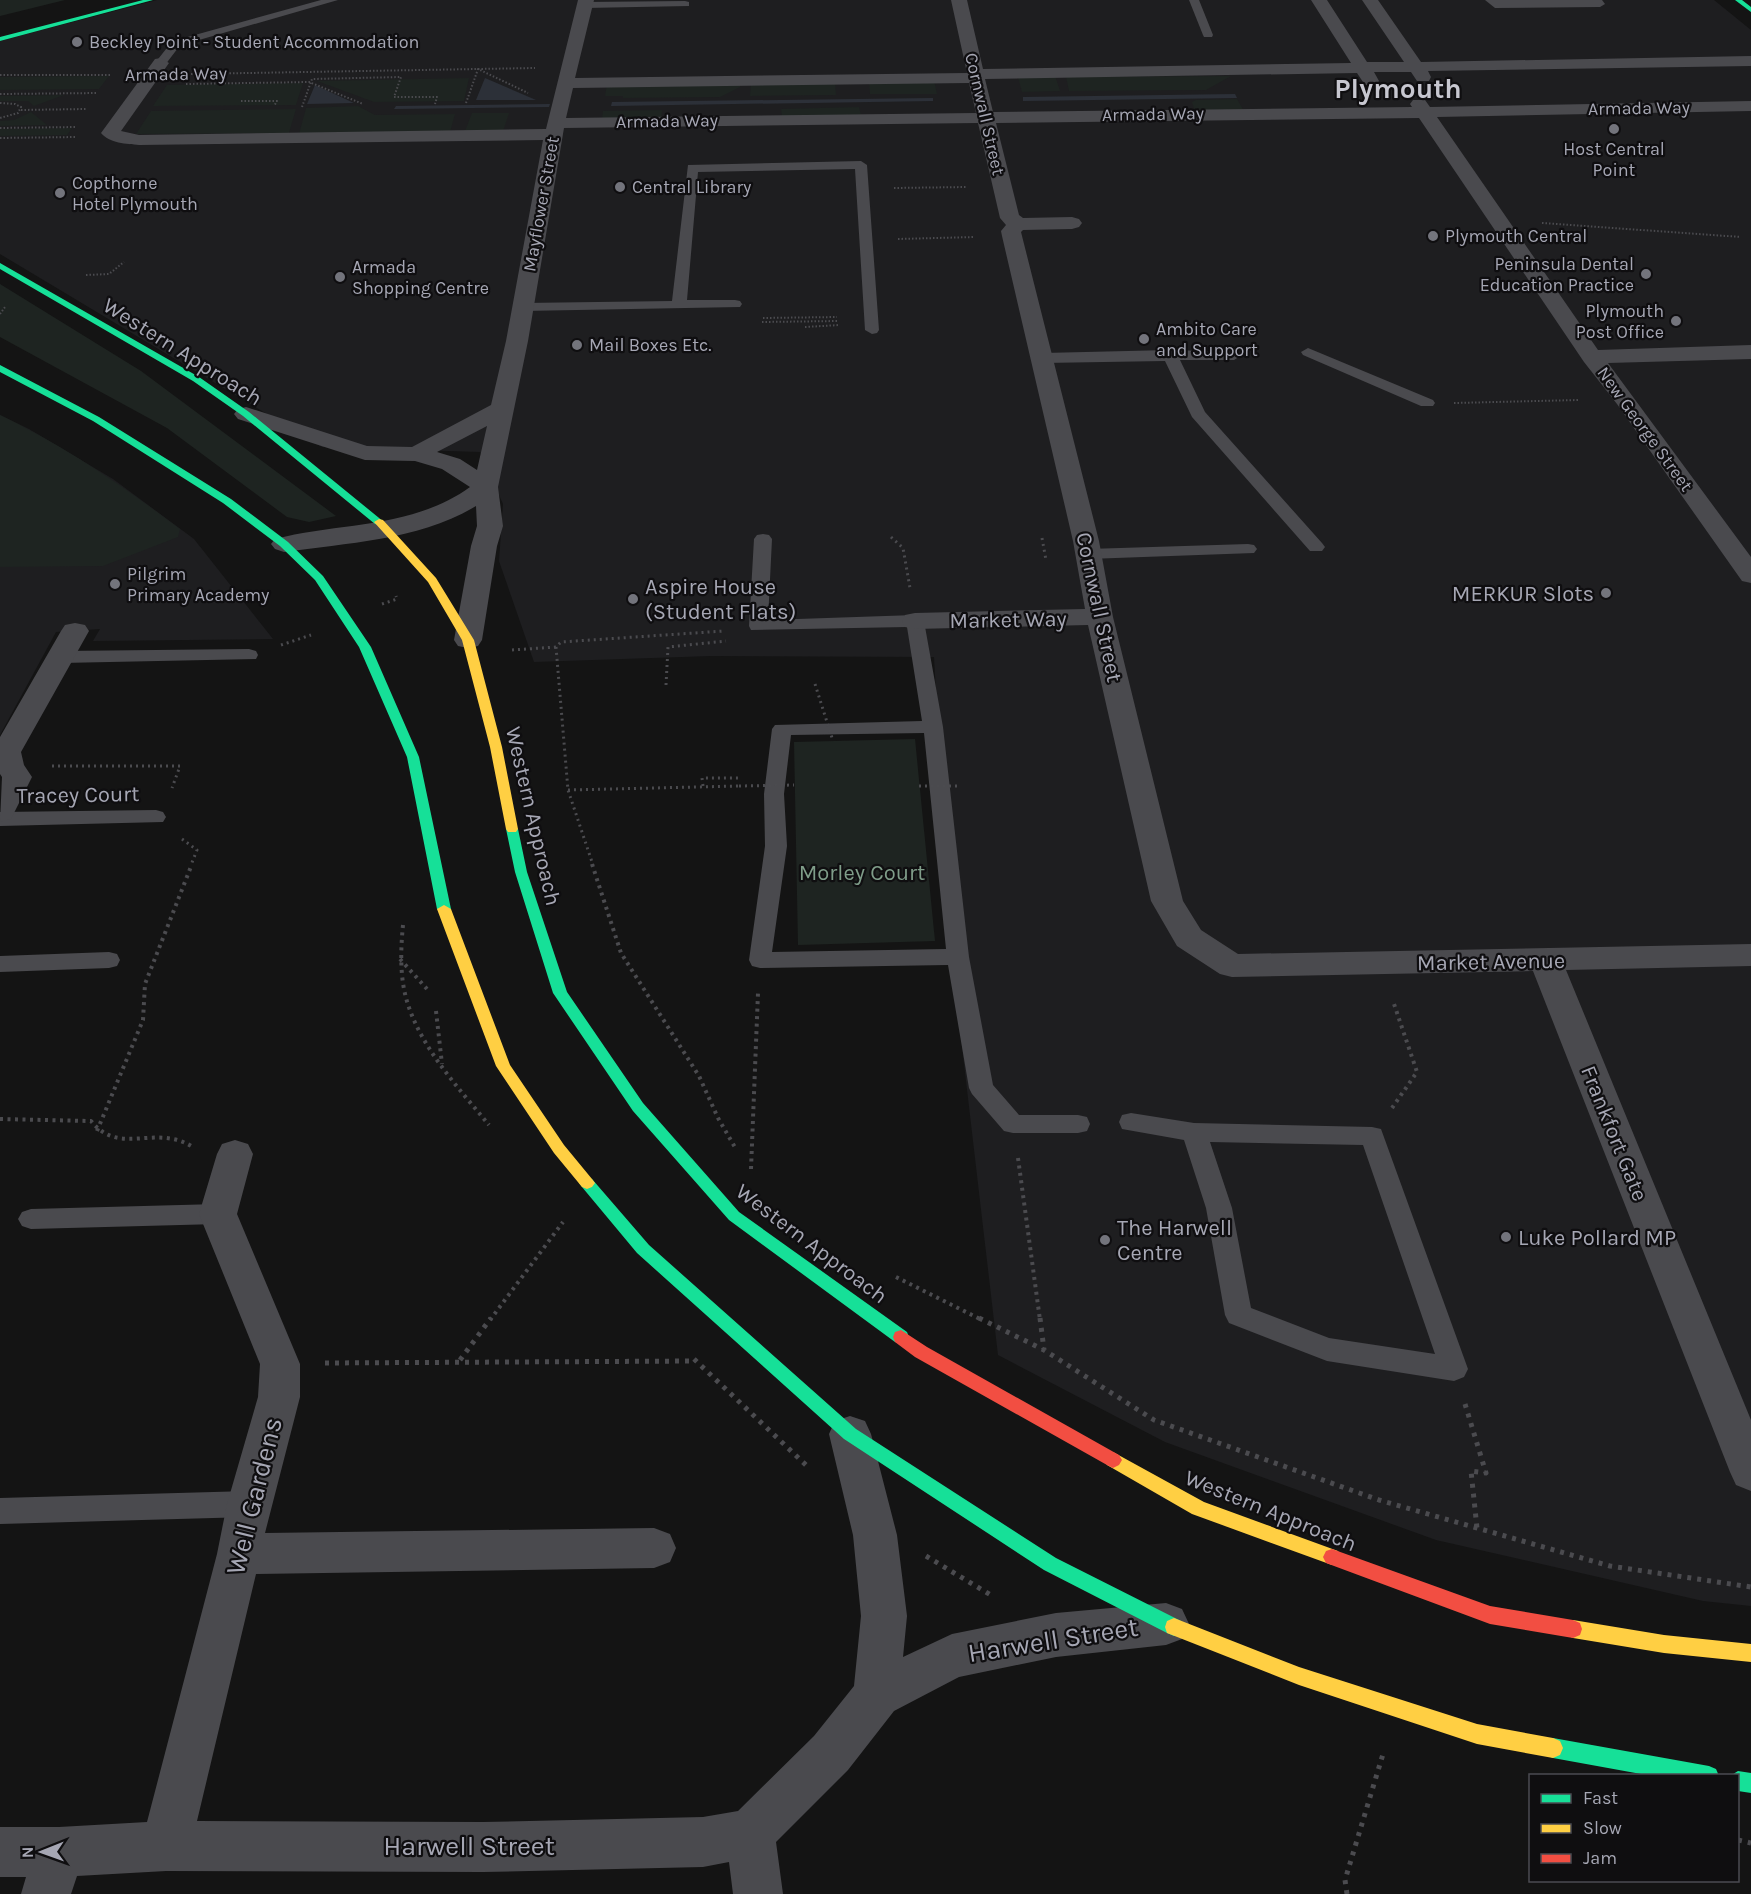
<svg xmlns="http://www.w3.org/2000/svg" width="1751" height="1894" viewBox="0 0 1751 1894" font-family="Karla,sans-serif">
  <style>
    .built { fill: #1e1e20 }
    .green { fill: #1e2421 }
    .water { fill: #2c3038 }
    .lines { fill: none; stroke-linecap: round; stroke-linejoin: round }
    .path-far3 { stroke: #4b4b4f; stroke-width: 2; stroke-dasharray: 1.5 2; stroke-linecap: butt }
    .path-far2 { stroke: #4b4b4f; stroke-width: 3; stroke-dasharray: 2 4; stroke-linecap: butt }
    .path-far1 { stroke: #4b4b4f; stroke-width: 4; stroke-dasharray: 3 4.5; stroke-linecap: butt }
    .path { stroke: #4b4b4f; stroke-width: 5; stroke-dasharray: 4 6; stroke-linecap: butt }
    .lane { fill: #4a4a4e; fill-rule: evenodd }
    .street { fill: #4a4a4e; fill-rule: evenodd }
    .fast { fill: #16e098; fill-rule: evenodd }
    .slow { fill: #ffcf43; fill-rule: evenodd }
    .jam { fill: #f24e42; fill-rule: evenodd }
    .path-bridge { stroke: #4b4b4f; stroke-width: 3; stroke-dasharray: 2 4; stroke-linecap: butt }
    .poi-dot { fill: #73747c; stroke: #0f0e10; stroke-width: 2 }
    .labels { text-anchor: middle; stroke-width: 4.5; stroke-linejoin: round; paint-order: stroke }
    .far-poi-label { font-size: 18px; fill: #a6a7b4; stroke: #0f0e10; text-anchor: start }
    .far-street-label { font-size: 18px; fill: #a6a7b4; stroke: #0f0e10 }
    .street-label { font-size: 22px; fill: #a6a7b4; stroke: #0f0e10 }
    .poi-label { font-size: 22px; fill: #a6a7b4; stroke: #0f0e10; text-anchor: start }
    .park-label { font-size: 22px; fill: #7f9d89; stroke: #0f0e10 }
    .near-street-label { font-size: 27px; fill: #a6a7b4; stroke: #0f0e10 }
    .far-town-label { font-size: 28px; font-weight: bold; fill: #c7c7d0; stroke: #0f0e10 }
  </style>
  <rect width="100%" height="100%" fill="#141414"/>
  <path class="built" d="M157 0H1714L1751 30V1606L1703 1601 1436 1540 1165 1442 998 1355 950 944 934 657 711 656 534 662 499 561 503 504 480 452 322 447 0 254V41Z
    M0 415 29 429 113 479 194 539 273 639 93 641 100 629 56 632 0 735Z"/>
  <path class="green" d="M0 0H65L0 16Z
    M109 76 99 89 0 90V77Z
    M1055 76 1060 91 1022 92 1018 77Z
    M1231 76 1206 90 1069 91 1066 77Z
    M469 78 464 101 374 102 317 81Z
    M934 80 937 94H870L869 81Z
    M835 81 836 95 750 96 751 82Z
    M741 82 740 87 720 97 623 98V96H605L607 84Z
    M303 83 296 105 153 106 167 85Z
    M64 95 34 106 28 101H0V96Z
    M1237 99 1244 111H1195L1192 102 1196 100Z
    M358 106 375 115 455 114 450 132 299 134 306 108Z
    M859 107 861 115 782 117 781 109Z
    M296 109 289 133 136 134 151 111Z
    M662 110 661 119 602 120 603 111Z
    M31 112 47 125 0 126V121L14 120Z
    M472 113H509L503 131H465Z
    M72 128 67 135 0 136V129Z
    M0 284 141 371 336 516 309 522 287 517 167 428 0 337Z
    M0 415C65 446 123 486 180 529L178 537 103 566 0 567Z
    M915 739 935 941 798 945 794 742Z"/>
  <path class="water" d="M485 78 536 100H476Z
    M315 85 354 103 307 104Z
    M1235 94 1237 98 1023 101V97Z
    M933 98V101L611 106 612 102Z
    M550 104 549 107 394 109 396 106Z"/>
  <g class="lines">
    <path class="path-far3" d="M191 74 535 68
      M0 75H112
      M186 84 309 82 363 104
      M0 94 98 93
      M241 101H277L274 106
      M0 103 15 104 21 107 18 113 0 118
      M466 103 478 69 528 93
      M302 107 312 79 401 77 394 97H437L435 104
      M21 110 86 109
      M0 128 77 127
      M0 138 77 137
      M894 188 967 187
      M1542 223 1741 237
      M898 239 975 237
      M86 275 109 274 124 262
      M0 314 5 307
      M763 318 837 317
      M762 322 839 321
      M805 327 840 325
      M1454 403 1579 400"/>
    <path class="path-far2" d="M891 537 903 548 910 588
      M1042 538 1046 560
      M382 604 397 599 396 596
      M281 645 311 635
      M556 647 568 790 593 865
      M512 650 556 647 561 642 724 631
      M666 685 668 647 726 641
      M52 766H180L172 788
      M703 786 702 778H739
      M568 790 739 786
      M182 839 197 850 191 865"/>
    <path class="path-far1" d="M592 864 621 953 699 1076 718 1118 736 1149
      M403 925C401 946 400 968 404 989 414 1041 457 1086 489 1125
      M400 959 427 989
      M436 1011 442 1064
      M1392 1108 1417 1072 1393 1001
      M0 1119 91 1121C120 1157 154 1123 193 1147
      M97 1131 143 1020 145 984 192 864
      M1018 1158 1040 1320
      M751 1169 758 993
      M896 1277 982 1320
      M490 1320 563 1222"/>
    <path class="path" d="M979 1318 1044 1350 1154 1420 1379 1500 1610 1566 1751 1587
      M1040 1318 1044 1350
      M694 1359 808 1467
      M460 1360 491 1318
      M325 1363 695 1361
      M1465 1404 1486 1473 1471 1471 1477 1528
      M926 1556 994 1597
      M1738 1840 1751 1843
      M1347 1894 1345 1880 1383 1754"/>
    <path class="lane" d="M321 0H338L192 42 178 48 165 65 161 66 155 63 170 44 184 38Z
      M1189 0H1199L1213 35 1212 37H1204L1203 35Z
      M1485 0H1602L1605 4 1600 7 1495 8Z
      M685 1 689 2V6L585 8 580 5 585 2Z
      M861 161 867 165 879 330 877 333 872 334 865 330 855 169 698 172 687 300H735L740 301 742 304 740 307 523 311 516 307 523 303 672 301 688 165Z
      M1308 348 1433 400 1435 403 1433 406H1421L1303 355 1301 352Z
      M1170 350 1239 352 1242 355 1234 360H1180L1205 412 1322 543 1325 547 1322 551H1310L1192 417 1165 361 1043 363 1035 358 1043 353Z
      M763 534 769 535 772 539 768 620 915 615 922 617 924 621 943 727 969 957 993 1085 1019 1115H1078L1087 1117 1090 1124 1087 1131 1078 1133H1013L1004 1131 972 1094 969 1088 948 965 760 968 752 966 749 960 765 846 764 794 772 729 775 725 922 721 907 627 751 630 749 626 754 539 757 535ZM924 733 946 949 772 952 787 846 784 794 791 735Z
      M1248 544 1254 545 1257 549 1254 553 1088 559 1082 558 1079 554 1082 550 1088 549Z
      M249 649 256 651 258 655 256 659 61 663 54 661 52 657 54 653 61 651Z
      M156 810 163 812 166 817 163 822 0 826V812Z
      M109 952 117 954 120 960 117 966 109 968 0 972V956Z
      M1131 1113 1194 1123 1372 1127 1381 1129 1468 1369 1464 1377 1454 1381 1327 1361 1229 1323 1225 1315 1206 1208 1184 1140 1122 1129 1119 1122 1122 1115ZM1210 1142 1363 1145 1435 1354 1329 1338 1251 1308 1232 1208Z
      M218 1204 227 1207 231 1214 227 1221 218 1224 31 1229 22 1226 18 1219 22 1212 31 1209Z
      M249 1491 259 1495 264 1504 259 1513 249 1517 0 1524V1498Z"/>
    <path class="street" d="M578 0H594L575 78 967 73 951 0H967L983 69 1351 63 1311 0H1327L1367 62H1404L1362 0H1378L1421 62 1751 56V66L1428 71 1431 77 1429 81H1417L1411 72H1374L1379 81 1377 85H1365L1357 73 985 79 993 112 1412 107 1410 104 1413 100H1425L1430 107 1751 101V111L1437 117 1598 350 1751 345V359L1608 363 1751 557V583L1742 581 1617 404 1584 362 1419 118 996 123 1019 215 1023 218 1072 217 1079 219 1082 223 1079 227 1072 229 1023 230 1021 232 1099 541 1113 617 1183 901 1201 930 1238 954 1751 944V966L1566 970 1751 1420V1491L1736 1485 1730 1472 1533 971 1232 977 1220 974 1177 946 1151 901 1088 625 915 629 905 627 902 621 905 615 915 613 1085 609 1073 541 1002 236 1001 231 1006 225 1000 218 978 123 564 128 528 341 498 487 503 526 497 546 482 640 478 646 468 648 458 646 454 640 471 546 477 526 476 506C420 540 347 543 284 552L275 549 271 544 275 539C341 522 412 529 470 487L442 469 415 461 365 460 238 419 234 414 238 409 246 407 367 446 412 447 491 405 506 341 543 140 139 145C127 144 109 143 101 133L155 59 161 58 169 63 121 131 139 135 546 129ZM969 83 976 113 566 118 573 88ZM487 426 477 470 460 459 437 452Z
      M75 623 85 625 89 631 21 752 24 765 32 777 11 819 0 822 2 777 0 774V737L61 631 65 625Z
      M235 1140 248 1144 253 1154 237 1214 300 1364V1397L265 1533 654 1528 670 1534 676 1548 670 1562 654 1568 256 1574 197 1821 483 1822 703 1817 738 1811 814 1736 854 1686 861 1616 853 1535 829 1434 835 1421 850 1416 865 1421 871 1434 897 1535 907 1616 903 1657 952 1634 1056 1613 1166 1603 1182 1609 1189 1624 1182 1639 1166 1645 1056 1657 959 1677 894 1711 848 1770 776 1842 783 1894H733L729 1862 703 1867 483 1872 166 1871 77 1876 71 1894H21L26 1877H0V1827H59L147 1822 217 1554 227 1504 258 1397 260 1364 199 1214 217 1154 222 1144Z"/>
    <path class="fast" d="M143 0H153L0 41V37Z
      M1735 0H1742L1751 7V12Z
      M0 263 199 377 249 412 384 522 379 525 375 524 243 416 193 381 0 269Z
      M0 365 99 417 231 499 288 542 323 576 371 647 419 757 451 909 449 912 444 913 437 909 407 757 359 647 315 580 280 546 223 503 93 421 0 372Z
      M512 825 518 829 527 872 567 992 643 1103 739 1212 907 1332 909 1337 907 1342 901 1344 895 1342 729 1220 633 1111 553 993 515 872 506 829Z
      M587 1177 592 1179 649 1245 856 1429 1056 1558 1181 1621 1183 1627 1181 1633 1174 1636 1167 1633 1044 1570 844 1439 637 1253 582 1187 579 1183 582 1179Z
      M1553 1738 1709 1766 1716 1769 1719 1776H1652L1553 1758 1546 1755 1543 1748 1546 1741Z
      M1738 1771 1751 1773V1793L1738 1791V1776H1730Z"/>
    <path class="slow" d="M379 519 383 520 436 578 474 640 502 747 518 829 516 832H508L506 829 490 747 462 640 428 582 374 522Z
      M444 905 451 909 510 1065 564 1145 592 1179 595 1183 592 1187 587 1189 582 1187 554 1153 496 1066 437 909Z
      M1113 1452 1204 1502 1338 1551 1341 1557 1338 1563 1332 1565 1192 1514 1107 1465 1104 1460 1107 1455Z
      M1174 1618 1299 1667 1477 1724 1553 1738 1560 1741 1563 1748 1560 1755 1553 1758 1477 1744 1299 1685 1167 1633 1165 1627 1167 1621Z
      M1573 1620 1664 1635 1751 1644V1662L1664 1653 1573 1638 1566 1635 1564 1629 1566 1623Z"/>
    <path class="jam" d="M901 1330 927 1347 1119 1455 1122 1460 1119 1465 1113 1468 1107 1465 915 1357 895 1342 893 1337 895 1332Z
      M1332 1549 1490 1606 1573 1620 1580 1623 1582 1629 1580 1635 1573 1638 1490 1624 1326 1563 1323 1557 1326 1551Z"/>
    <path class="path-bridge" d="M815 684 833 741
      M739 786 794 785
      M919 786H957"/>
  </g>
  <g class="poi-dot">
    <circle cx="77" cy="42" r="6"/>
    <circle cx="1614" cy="129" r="6"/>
    <circle cx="620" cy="187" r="6"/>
    <circle cx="60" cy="193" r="6"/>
    <circle cx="1433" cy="236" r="6"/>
    <circle cx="1646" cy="274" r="6"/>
    <circle cx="340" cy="277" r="6"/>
    <circle cx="1676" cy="321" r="6"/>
    <circle cx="1144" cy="339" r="6"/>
    <circle cx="577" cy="345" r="6"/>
    <circle cx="115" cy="584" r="6"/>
    <circle cx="1606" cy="593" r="6"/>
    <circle cx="633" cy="599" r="6"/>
    <circle cx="1506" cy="1237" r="6"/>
    <circle cx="1105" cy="1240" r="6"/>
  </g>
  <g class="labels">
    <g class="far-poi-label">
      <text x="89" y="48">Beckley Point - Student Accommodation</text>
      <text x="1614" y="155" text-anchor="middle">Host Central<tspan x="1614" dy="21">Point</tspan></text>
      <text x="72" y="189">Copthorne<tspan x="72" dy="21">Hotel Plymouth</tspan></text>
      <text x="632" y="193">Central Library</text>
      <text x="1445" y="242">Plymouth Central</text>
      <text x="1634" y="270" text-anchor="end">Peninsula Dental<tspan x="1634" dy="21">Education Practice</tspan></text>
      <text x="352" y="273">Armada<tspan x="352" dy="21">Shopping Centre</tspan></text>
      <text x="1664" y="317" text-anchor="end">Plymouth<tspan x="1664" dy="21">Post Office</tspan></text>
      <text x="1156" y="335">Ambito Care<tspan x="1156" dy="21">and Support</tspan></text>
      <text x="589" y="351">Mail Boxes Etc.</text>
      <text x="127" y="580">Pilgrim<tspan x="127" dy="21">Primary Academy</tspan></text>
    </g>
    <g class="far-street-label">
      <text transform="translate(176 74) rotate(-1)" y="6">Armada Way</text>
      <text transform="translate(1639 108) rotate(-1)" y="6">Armada Way</text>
      <text transform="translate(985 114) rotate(77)" y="6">Cornwall Street</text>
      <text transform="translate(1153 114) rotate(-1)" y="6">Armada Way</text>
      <text transform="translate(667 121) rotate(-1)" y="6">Armada Way</text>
      <text transform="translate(541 204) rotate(-80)" y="6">Mayflower Street</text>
      <text transform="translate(1645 429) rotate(54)" y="6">New George Street</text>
    </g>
    <g class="street-label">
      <text transform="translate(183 351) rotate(32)" y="8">Western Approach</text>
      <text transform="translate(1100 607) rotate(78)" y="8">Cornwall Street</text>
      <text transform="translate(1008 619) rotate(-1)" y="8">Market Way</text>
      <text transform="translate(78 794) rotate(-1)" y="8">Tracey Court</text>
      <text transform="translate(534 816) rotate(77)" y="8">Western Approach</text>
      <text transform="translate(1491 961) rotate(-1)" y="8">Market Avenue</text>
      <text transform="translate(1615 1133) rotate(68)" y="8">Frankfort Gate</text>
      <text transform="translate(812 1243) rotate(37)" y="8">Western Approach</text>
      <text transform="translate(1271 1510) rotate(22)" y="8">Western Approach</text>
    </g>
    <g class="poi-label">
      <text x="645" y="594">Aspire House<tspan x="645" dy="25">(Student Flats)</tspan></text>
      <text x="1594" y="601" text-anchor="end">MERKUR Slots</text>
      <text x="1117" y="1235">The Harwell<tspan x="1117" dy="25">Centre</tspan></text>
      <text x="1518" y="1245">Luke Pollard MP</text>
    </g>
    <g class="park-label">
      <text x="862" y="880">Morley Court</text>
    </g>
    <g class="near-street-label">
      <text transform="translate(254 1496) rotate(-76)" y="9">Well Gardens</text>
      <text transform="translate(1053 1640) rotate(-9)" y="9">Harwell Street</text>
      <text x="469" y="1855">Harwell Street</text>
    </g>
    <g class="far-town-label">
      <text x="1398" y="98">Plymouth</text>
    </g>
  </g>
  <rect x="1529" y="1774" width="210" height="108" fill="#0f0e10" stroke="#4b4b52" stroke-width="1.5"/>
  <rect x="1541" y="1794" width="30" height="9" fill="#16e098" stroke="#4b4b52" stroke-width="1.5"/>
  <text x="1583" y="1804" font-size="18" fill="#a6a7b4">Fast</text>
  <rect x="1541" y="1824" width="30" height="9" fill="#ffcf43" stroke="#4b4b52" stroke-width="1.5"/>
  <text x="1583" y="1834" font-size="18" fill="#a6a7b4">Slow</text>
  <rect x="1541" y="1854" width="30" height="9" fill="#f24e42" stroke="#4b4b52" stroke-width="1.5"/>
  <text x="1583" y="1864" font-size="18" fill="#a6a7b4">Jam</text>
  <g transform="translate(42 1852) rotate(269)" stroke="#0f0e10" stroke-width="4.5" paint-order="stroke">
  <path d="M0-4.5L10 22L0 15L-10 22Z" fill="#a6a7b4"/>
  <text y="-9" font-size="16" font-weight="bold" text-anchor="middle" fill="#a6a7b4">N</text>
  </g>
</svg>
